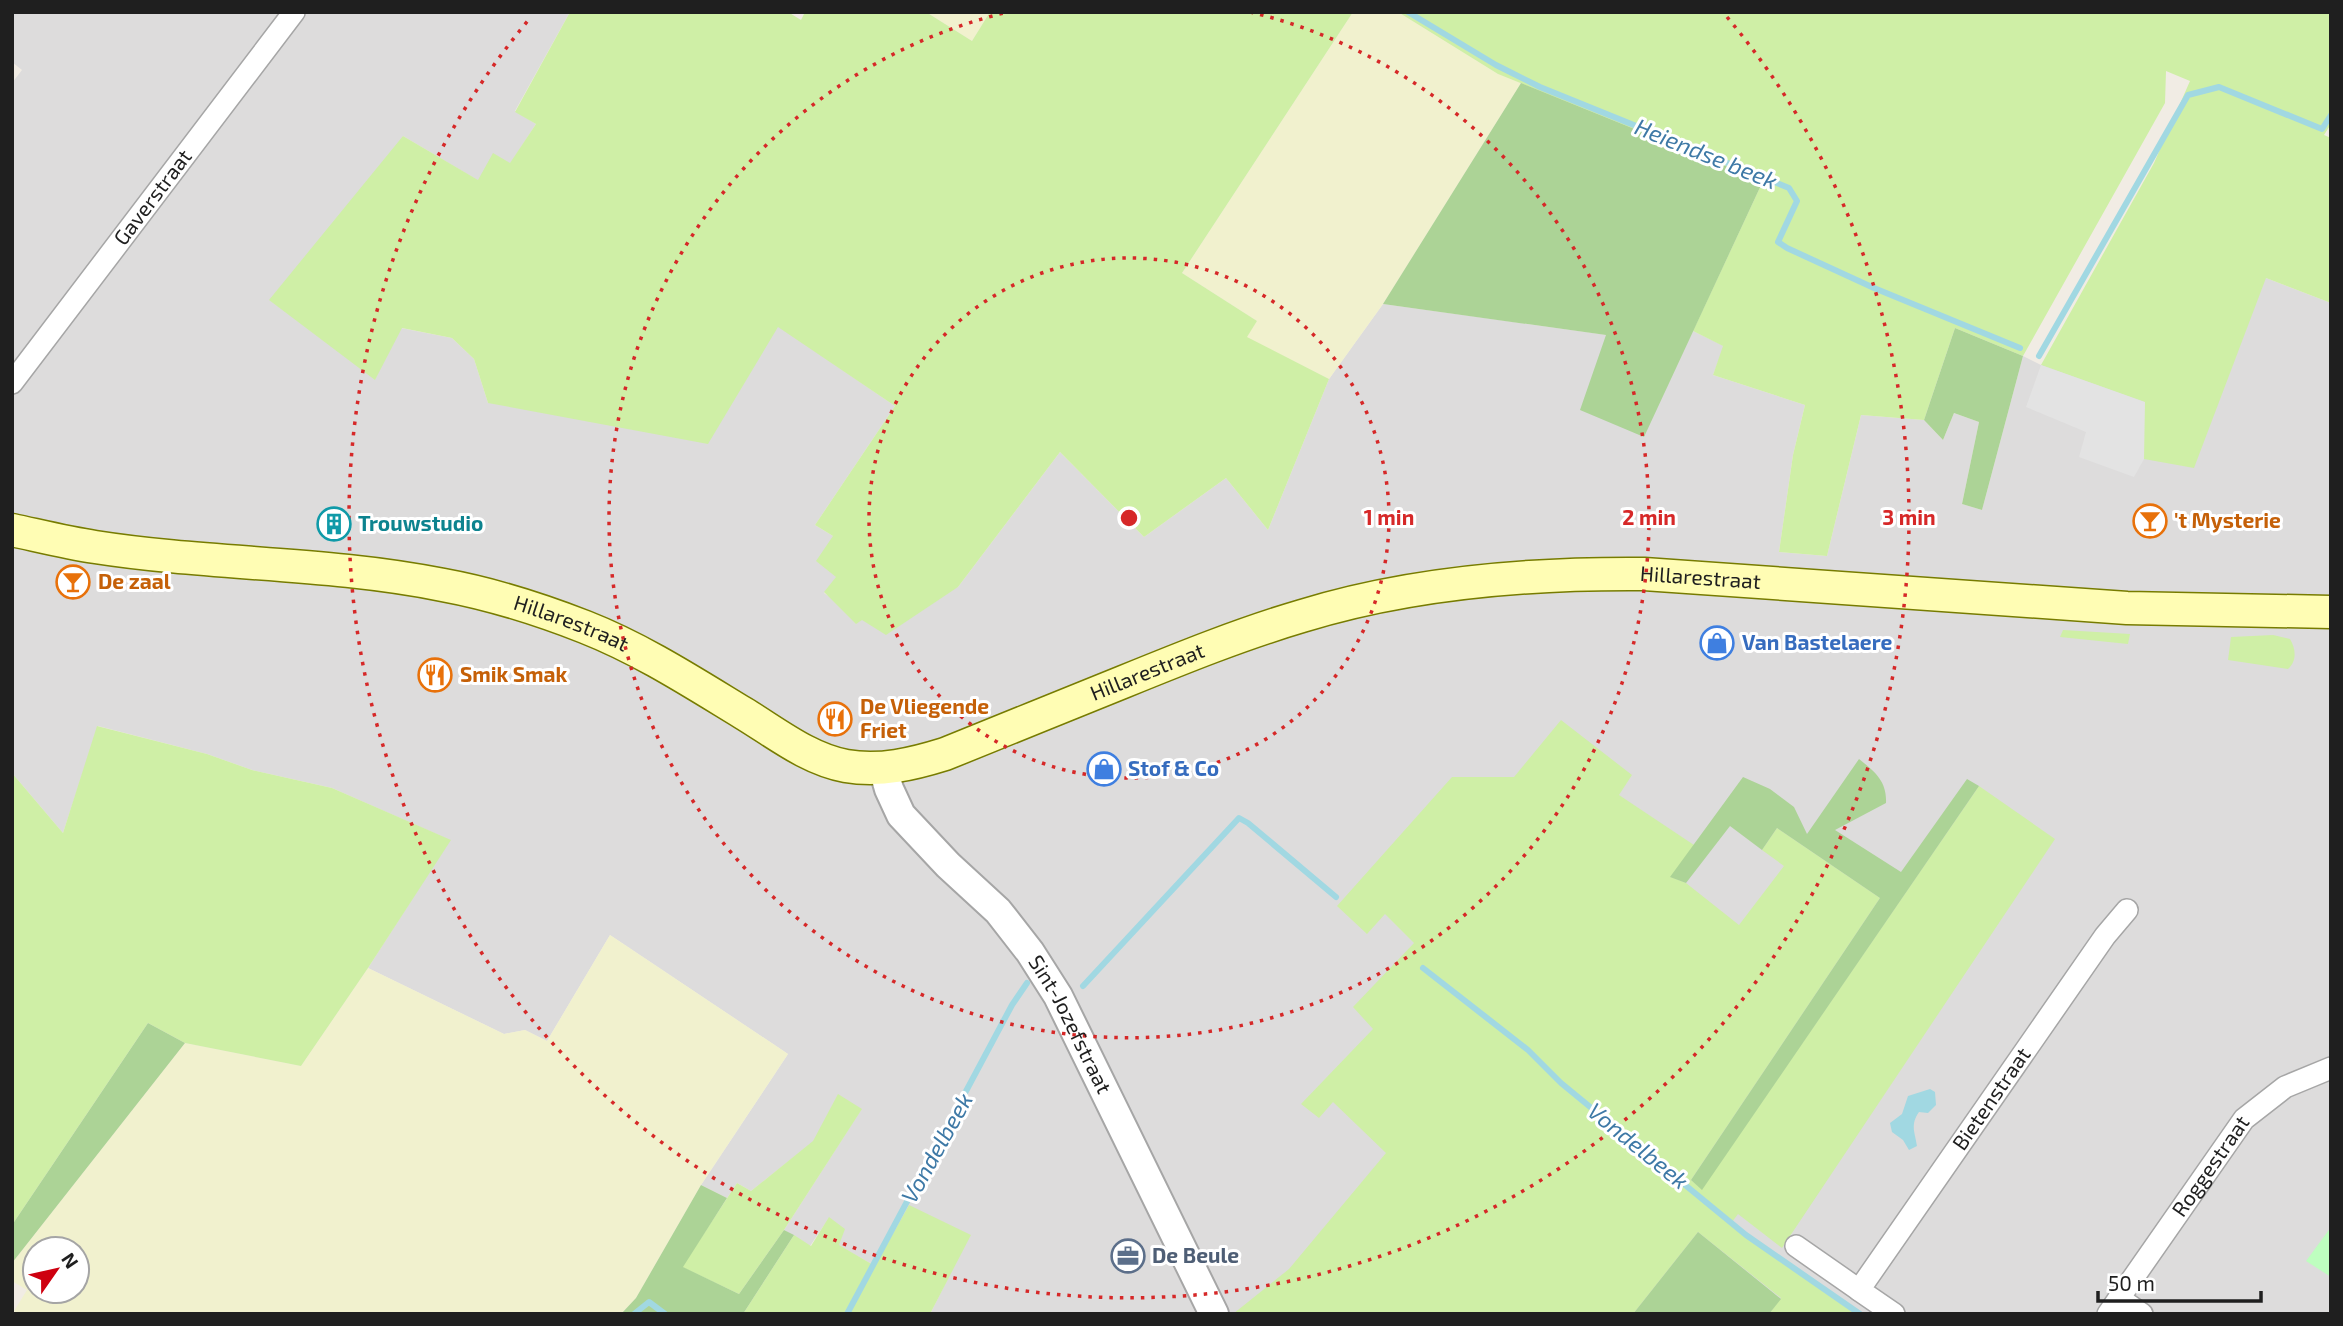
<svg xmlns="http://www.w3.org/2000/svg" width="2343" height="1326" viewBox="0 0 2343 1326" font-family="'Exo 2',sans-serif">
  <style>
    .residential { fill: #dddcdc }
    .farmland { fill: #f1f1ce; fill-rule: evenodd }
    .grass { fill: #cfefa6 }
    .forest { fill: #acd396 }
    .park { fill: #befebf }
    .parking { fill: #e3e3e3 }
    .water { fill: #a1d8e2 }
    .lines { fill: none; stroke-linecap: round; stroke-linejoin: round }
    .stream { stroke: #a1d8e2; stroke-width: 6 }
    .minor-casing { stroke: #a6a6a6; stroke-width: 24 }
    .tertiary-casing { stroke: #a6a6a6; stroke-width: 32 }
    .secondary-casing { stroke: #777c00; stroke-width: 35 }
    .minor { stroke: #fff; stroke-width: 21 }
    .tertiary { stroke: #fff; stroke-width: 28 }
    .secondary { stroke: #fffdb4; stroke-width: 32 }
    .ring { fill: none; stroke: #d62828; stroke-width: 3.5; stroke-dasharray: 3.5 7 }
    .labels { text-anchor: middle; stroke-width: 6; stroke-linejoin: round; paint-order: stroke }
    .street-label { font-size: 21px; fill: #1f1f1f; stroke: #fff }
    .food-label { font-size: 21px; font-weight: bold; fill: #c56008; stroke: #fff; text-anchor: start }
    .culture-label { font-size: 21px; font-weight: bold; fill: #0d838f; stroke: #fff; text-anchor: start }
    .shop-label { font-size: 21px; font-weight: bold; fill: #366cbe; stroke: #fff; text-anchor: start }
    .service-label { font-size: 21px; font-weight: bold; fill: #4e5e75; stroke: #fff; text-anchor: start }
    .water-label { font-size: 23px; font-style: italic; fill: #3e79a6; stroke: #fff }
    .centre { fill: #d62828; stroke: #fff; stroke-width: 3.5 }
    .ring-label { font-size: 21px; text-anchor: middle; font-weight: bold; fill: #d62828; stroke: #fff; stroke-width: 6; stroke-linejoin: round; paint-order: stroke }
  </style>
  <rect width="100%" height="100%" fill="#f1ece4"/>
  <path class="residential" d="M12 12H570L515 111 536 124 510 164 479 181 403 136 375 379 401 328 452 338 474 359 488 403 778 326 895 406 815 525 833 536 837 577 824 593 862 619 958 587 1060 452 1144 537 1226 478 1268 530 1329 379 1383 304 1607 335 1643 437 1693 331 1724 346 1713 375 1805 405 1793 455 1779 552 1827 556 1861 415 1924 420 1943 440 1954 413 1979 422 1962 504 1982 510 2023 356 2041 365 2266 278 2331 303V1314H930L970 1235 875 1266 838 1245 829 1218 810 1246 784 1230 861 1110 838 1095 814 1141 751 1191 737 1183 727 1198 701 1185 788 1054 610 935 547 1041 525 1030 504 1034 368 968 450 840 332 788 252 770 207 754 98 726 63 833 12 773V83L22 70 12 62Z"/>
  <path class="farmland" d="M926 12H990L972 41Z
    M1353 12H1398L1498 74 1521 83 1383 304 1329 379 1246 337 1257 321 1182 273Z
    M610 935 788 1054 701 1185 636 1298 621 1314H18L14 1311 27 1290 12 1281V1263L185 1043 301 1066 368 968 504 1034 525 1030 547 1041ZM35 1249H77V1291H35Z"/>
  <path class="grass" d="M570 12H788L801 20 805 12H926L972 41 990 12H1353L1182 273 1257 321 1247 337 1329 379 1268 530 1226 478 1144 537 1060 452 958 587 886 635 862 620 856 624 824 592 836 577 816 561 833 536 815 525 895 406 778 327 708 444 488 403 474 359 452 338 402 328 375 380 269 300 403 136 478 180 493 153 510 163 536 124 515 112Z
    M1398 12H2331V124L2324 135 2331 138V303L2266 278 2194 468 2144 459V402L2041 365 2154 163 2190 81 2166 71 2165 103 2023 356 1955 328 1924 420 1861 415 1827 556 1779 552 1793 455 1805 405 1713 375 1723 346 1693 331 1763 181 1498 74Z
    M2063 630 2130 634 2128 644 2060 637Z
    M2273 635 2290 639C2296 649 2297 661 2288 669L2228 660 2231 637Z
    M1561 720 1632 775 1619 795 1694 845 1671 877 1686 883 1739 925 1784 866 1762 850 1777 828 1880 898 1691 1180 1702 1189 1979 786 2055 839 1782 1248 1738 1214 1732 1222 1859 1314H1769L1781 1298 1698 1232 1633 1314H1233L1289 1269 1386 1153 1333 1102 1319 1118 1301 1104 1373 1029 1353 1007 1414 943 1385 914 1367 934 1337 906 1452 777H1514Z
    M97 726 207 754 252 770 332 788 451 840 368 968 301 1066 185 1043 148 1023 12 1225V773L63 833Z
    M838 1094 862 1109 784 1230 739 1294 682 1267 737 1183 751 1191 813 1141Z
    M909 1205 971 1235 930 1314H743L794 1235 811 1246 829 1217 845 1229 839 1245 875 1266Z"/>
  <path class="forest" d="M1521 83 1763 181 1644 437 1580 410 1606 335 1383 304Z
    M1955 328 2023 356 1982 510 1962 504 1979 422 1954 413 1943 440 1924 420Z
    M1859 759C1875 772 1887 781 1886 803L1835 830 1901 872 1967 779 1979 786 1702 1190 1691 1180 1880 898 1777 828 1762 850 1730 826 1686 883 1670 877 1743 777 1770 789 1794 807 1807 834Z
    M148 1023 185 1043 12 1263V1225Z
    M701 1185 727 1198 683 1267 739 1294 784 1230 794 1235 743 1314H621L636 1298Z
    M1698 1232 1781 1299 1769 1314H1633Z"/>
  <path class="park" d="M2331 1227V1277L2306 1261Z"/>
  <path class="parking" d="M2041 365 2145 402 2144 459 2134 477 2079 457 2086 432 2026 407Z"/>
  <path class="water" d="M1930 1089 1935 1092 1936 1105 1928 1113 1919 1112C1910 1125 1915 1132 1917 1146L1909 1150 1903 1140 1892 1132 1890 1123 1902 1114 1908 1096Z"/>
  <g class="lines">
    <path class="stream" d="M1408 12 1496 65 1540 87 1789 188 1797 201 1778 242 1787 248 1874 288 2020 348
      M2039 356 2188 95 2219 87 2322 129 2331 115
      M1423 968 1528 1050 1561 1083 1746 1235 1860 1314
      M1083 986 1239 818 1248 823 1336 897
      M634 1314 649 1302 665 1314
      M847 1314 1012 1005 1027 983"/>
    <defs>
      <g id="minor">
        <path id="s1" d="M12 383 294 12"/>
        <path d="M1796 1246 1859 1290"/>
        <path d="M2119 1298 2142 1314"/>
        <path id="s2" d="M1894 1314 1859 1290 2105 936 2127 910"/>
        <path id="s3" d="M2108 1314 2244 1119 2285 1087 2331 1068"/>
      </g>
      <g id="tertiary">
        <path id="s4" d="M883 768 889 789 901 815 948 865 998 911 1030 952 1058 996 1214 1314"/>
      </g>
      <g id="secondary">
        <path id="s5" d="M12 530C40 536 68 543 95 547 210 565 329 562 443 585 492 594 539 609 585 627 641 649 692 682 743 713 776 733 808 759 846 766 880 772 913 764 945 754 1004 730 1064 706 1123 682 1182 658 1241 634 1302 616 1412 582 1531 573 1644 574L2127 608 2331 612"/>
      </g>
    </defs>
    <use href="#minor" class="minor-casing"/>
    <use href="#tertiary" class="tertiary-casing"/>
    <use href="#secondary" class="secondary-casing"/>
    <use href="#minor" class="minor"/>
    <use href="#tertiary" class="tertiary"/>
    <use href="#secondary" class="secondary"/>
  </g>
  <g class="ring">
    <circle cx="1129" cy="518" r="260"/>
    <path d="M1250 12A520 520 0 1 1 1008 12"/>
    <path d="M1727 17A780 780 0 1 1 531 17"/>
  </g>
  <defs>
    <symbol id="bar-ring" viewBox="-11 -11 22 22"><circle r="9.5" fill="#fff" stroke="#e8710a" stroke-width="1.5"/><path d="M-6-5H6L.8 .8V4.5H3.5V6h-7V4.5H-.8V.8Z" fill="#e8710a"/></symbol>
    <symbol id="building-ring" viewBox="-11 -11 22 22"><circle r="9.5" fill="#fff" stroke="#0f9aa8" stroke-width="1.5"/><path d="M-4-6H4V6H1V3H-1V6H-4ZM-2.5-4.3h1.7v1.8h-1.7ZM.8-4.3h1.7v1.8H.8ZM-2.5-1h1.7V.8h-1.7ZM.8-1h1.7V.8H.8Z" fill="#0f9aa8"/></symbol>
    <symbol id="shop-ring" viewBox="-11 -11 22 22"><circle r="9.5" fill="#fff" stroke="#3f7fe0" stroke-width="1.5"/><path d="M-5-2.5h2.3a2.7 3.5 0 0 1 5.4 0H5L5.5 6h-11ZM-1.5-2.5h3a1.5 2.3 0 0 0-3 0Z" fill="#3f7fe0"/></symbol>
    <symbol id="restaurant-ring" viewBox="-11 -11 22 22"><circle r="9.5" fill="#fff" stroke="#e8710a" stroke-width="1.5"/><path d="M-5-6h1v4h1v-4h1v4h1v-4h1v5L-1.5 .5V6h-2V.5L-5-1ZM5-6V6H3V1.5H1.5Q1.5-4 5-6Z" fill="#e8710a"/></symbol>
    <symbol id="office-ring" viewBox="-11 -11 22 22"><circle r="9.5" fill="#fff" stroke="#5c6f8a" stroke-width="1.5"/><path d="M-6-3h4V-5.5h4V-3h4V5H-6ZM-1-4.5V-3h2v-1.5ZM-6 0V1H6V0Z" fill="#5c6f8a"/></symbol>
  </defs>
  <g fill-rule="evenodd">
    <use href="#bar-ring" x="2131" y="502" width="38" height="38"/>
    <use href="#building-ring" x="315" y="505" width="38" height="38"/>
    <use href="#bar-ring" x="54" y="563" width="38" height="38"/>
    <use href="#shop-ring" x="1698" y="624" width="38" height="38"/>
    <use href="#restaurant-ring" x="416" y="656" width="38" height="38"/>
    <use href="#restaurant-ring" x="816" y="700" width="38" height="38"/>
    <use href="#shop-ring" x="1085" y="750" width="38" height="38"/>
    <use href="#office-ring" x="1109" y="1237" width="38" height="38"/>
  </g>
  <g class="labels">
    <g class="street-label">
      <text dy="7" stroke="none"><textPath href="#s1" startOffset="233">Gaverstraat</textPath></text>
      <text dy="7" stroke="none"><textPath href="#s5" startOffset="1766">Hillarestraat</textPath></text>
      <text dy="7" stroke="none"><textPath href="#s5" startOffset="569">Hillarestraat</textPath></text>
      <text dy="7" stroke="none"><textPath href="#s5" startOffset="1199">Hillarestraat</textPath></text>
      <text dy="7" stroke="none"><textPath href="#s4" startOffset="322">Sint-Jozefstraat</textPath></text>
      <text dy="7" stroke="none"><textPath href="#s2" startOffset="275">Bietenstraat</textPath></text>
      <text dy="7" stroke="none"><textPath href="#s3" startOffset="180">Roggestraat</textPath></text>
    </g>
    <g class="food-label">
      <text x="2174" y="528">'t Mysterie</text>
      <text x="98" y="589">De zaal</text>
      <text x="460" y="682">Smik Smak</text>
      <text x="860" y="714">De Vliegende<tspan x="860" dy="24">Friet</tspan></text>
    </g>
    <g class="culture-label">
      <text x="358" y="531">Trouwstudio</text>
    </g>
    <g class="shop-label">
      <text x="1742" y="650">Van Bastelaere</text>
      <text x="1128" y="776">Stof &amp; Co</text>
    </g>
    <g class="service-label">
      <text x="1152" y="1263">De Beule</text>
    </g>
    <g class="water-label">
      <text transform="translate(1706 154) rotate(22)" y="8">Heiendse beek</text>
      <text transform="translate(1638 1146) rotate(39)" y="8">Vondelbeek</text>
      <text transform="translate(937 1148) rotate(-61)" y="8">Vondelbeek</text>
    </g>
  </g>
  <circle cx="1129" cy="518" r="10" class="centre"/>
  <g class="ring-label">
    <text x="1389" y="525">1 min</text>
    <text x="1649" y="525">2 min</text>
    <text x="1909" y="525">3 min</text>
  </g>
  <rect width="2343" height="1326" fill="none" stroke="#1f1f1f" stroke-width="28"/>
  <g transform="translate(56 1270) rotate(56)"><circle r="33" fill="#ffffff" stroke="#a5a5a5" stroke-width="2"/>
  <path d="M0-5L12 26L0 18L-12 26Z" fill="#ce000f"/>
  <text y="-10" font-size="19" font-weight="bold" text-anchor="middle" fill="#1f1f1f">N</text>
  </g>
  <path d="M2098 1291v10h163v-10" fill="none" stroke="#1f1f1f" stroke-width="3.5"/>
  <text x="2108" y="1291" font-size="21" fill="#1f1f1f" stroke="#ffffff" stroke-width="5" paint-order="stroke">50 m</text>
</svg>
